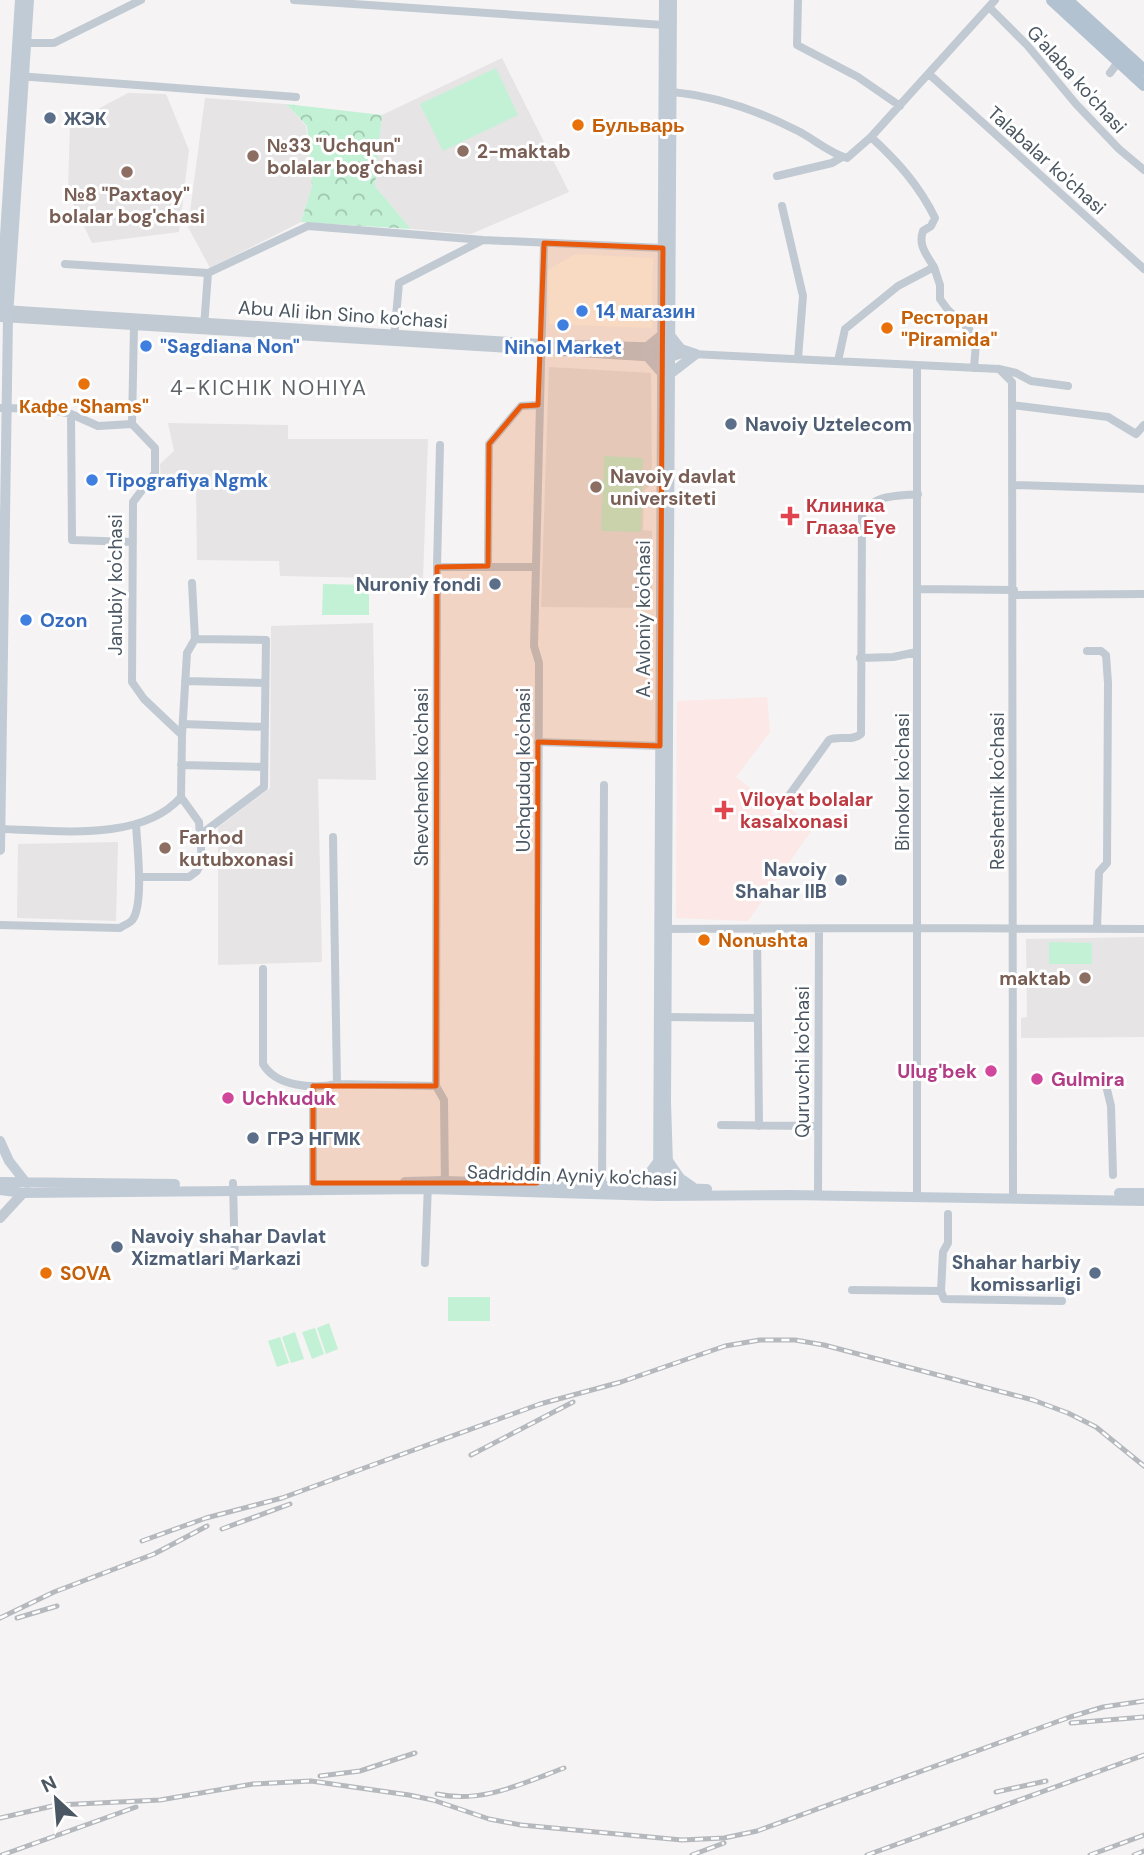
<svg xmlns="http://www.w3.org/2000/svg" width="1144" height="1855" viewBox="0 0 1144 1855" font-family="'DM Sans',sans-serif">
  <style>
    .commercial { fill: #fdf9ef }
    .education { fill: #e6e4e5 }
    .medical { fill: #fce8e6 }
    .park { fill: url(#park-crowns) }
    .pitch { fill: #c3f1d5 }
    .lines { fill: none; stroke-linecap: round; stroke-linejoin: round }
    .minor { stroke: #c1cad2; stroke-width: 8 }
    .tertiary { stroke: #c1cad2; stroke-width: 10 }
    .secondary { stroke: #c1cbd6; stroke-width: 10 }
    .primary { stroke: #b3c2d1; stroke-width: 12 }
    .rail-casing { stroke: #b5b8bd; stroke-width: 5 }
    .rail { stroke: #fff; stroke-width: 2.5; stroke-dasharray: 8; stroke-linecap: butt }
    .marked { fill: #e8590c; fill-opacity: 0.2; stroke: #e8590c; stroke-width: 5; stroke-linejoin: round }
    .service-dot { fill: #5c6f8a; stroke: #fff; stroke-width: 2.5 }
    .food-dot { fill: #e8710a; stroke: #fff; stroke-width: 2.5 }
    .education-dot { fill: #8d6e63; stroke: #fff; stroke-width: 2.5 }
    .shop-dot { fill: #3f7fe0; stroke: #fff; stroke-width: 2.5 }
    .health-dot { fill: #e0444e; stroke: #fff; stroke-width: 2.5 }
    .hotel-dot { fill: #d1479c; stroke: #fff; stroke-width: 2.5 }
    .labels { text-anchor: middle; stroke-width: 6; stroke-linejoin: round; paint-order: stroke }
    .street-label { font-size: 19px; fill: #4a5661; stroke: #fff }
    .service-label { font-size: 19px; font-weight: bold; fill: #4e5e75; stroke: #fff; text-anchor: start }
    .food-label { font-size: 19px; font-weight: bold; fill: #c56008; stroke: #fff; text-anchor: start }
    .education-label { font-size: 19px; font-weight: bold; fill: #785e54; stroke: #fff; text-anchor: start }
    .shop-label { font-size: 19px; font-weight: bold; fill: #366cbe; stroke: #fff; text-anchor: start }
    .health-label { font-size: 19px; font-weight: bold; fill: #be3a42; stroke: #fff; text-anchor: start }
    .hotel-label { font-size: 19px; font-weight: bold; fill: #b23c85; stroke: #fff; text-anchor: start }
    .neighbourhood-label { font-size: 21px; letter-spacing: 2px; fill: #5f6368; stroke: #fff }
  </style>
  <defs>
    <pattern id="park-crowns" width="20" height="18" patternUnits="userSpaceOnUse" patternTransform="scale(1.75)"><rect width="20" height="18" fill="#c3f1d5"/><path d="M2 6a3 3 0 1 1 6 0M12 15a3 3 0 1 1 6 0" fill="none" stroke="#a0c6b0"/></pattern>
  </defs>
  <rect width="100%" height="100%" fill="#f5f3f3"/>
  <path class="commercial" d="M575 254 653 258 652 328 549 324 548 270Z"/>
  <path class="education" d="M502 58 569 192 471 234 411 229 375 186 382 115Z
    M128 93 166 94 189 150 179 232 92 243 68 193 70 124Z
    M205 98 286 104 306 126 312 186 301 222 210 268 188 227Z
    M549 367 651 373 652 484 644 491 643 530 652 531V608L541 607Z
    M168 423 288 425V439H428L423 579 280 576 279 561 197 560 196 487 161 486 160 464 174 451Z
    M373 623 376 780 318 779 322 962 218 965V827L270 788 271 626Z
    M118 842 116 921 17 918 18 844Z
    M1144 937V1037L1021 1038V1018L1027 1017 1026 939Z"/>
  <path class="medical" d="M767 697 770 732 736 777 771 805 772 815H778L785 805 814 827 748 921 676 918 677 701Z"/>
  <path class="park" d="M286 104 382 115 375 186 411 229 301 222 312 186 307 126Z"/>
  <path class="pitch" d="M496 68 518 115 443 151 420 104Z
    M604 456 643 458 641 532 601 531Z
    M323 584 369 585V615H322Z
    M1049 942 1092 943V964H1049Z
    M448 1297H490V1321H448Z
    M329 1323 338 1349 326 1354 317 1328Z
    M315 1328 324 1354 312 1359 302 1332Z
    M295 1332 304 1359 291 1363 282 1337Z
    M280 1337 289 1363 277 1367 268 1341Z"/>
  <g class="lines">
    <path class="minor" d="M294 0 664 25
      M798 0 797 45 858 77 900 106
      M989 7 1027 45 1076 104 1119 149 1144 170
      M21 43H54L141 0
      M1110 73 1119 61
      M929 74 1144 269
      M18 76 296 97
      M672 92C715 96 759 111 798 131 814 139 829 153 847 158L871 137 995 0
      M777 176 832 163 842 157
      M782 206 803 296 798 358
      M65 264 208 273 204 327
      M934 267 940 285V299L948 310 969 329 976 343 974 368
      M208 273 308 226 483 240 663 248
      M134 326 132 424 155 448V473L133 502 132 682 144 699 182 735 181 797
      M394 339 399 283 481 241
      M692 354 999 369 1016 373 1031 381 1068 386
      M838 361 845 329 898 286 934 267C926 254 918 245 923 231L931 226 935 218C919 185 897 161 871 137
      M999 369 1012 382 1013 1199
      M1012 405 1108 417 1136 434 1144 425
      M0 408 48 409 71 414 98 426 132 424
      M71 414 72 540 133 542
      M1013 485 1144 489
      M488 566 489 444 521 406 538 405
      M437 567 440 445
      M918 589 1014 590
      M1014 595 1144 594
      M195 639 266 640 264 787 200 835
      M1087 651H1101L1106 655 1108 683 1107 863 1099 872 1097 928
      M860 658 893 657 917 652
      M185 681 265 683
      M183 724 265 727
      M182 735 187 653 195 639 192 583
      M538 742 660 746
      M181 765 264 767
      M785 801 829 740C839 735 852 742 861 734L862 515C873 494 897 496 918 494
      M0 829C54 830 141 843 181 797
      M333 837 337 1084 436 1086
      M139 877H189L197 871 202 861 199 822 181 797
      M0 925 120 928C124 925 131 923 133 919 144 902 137 845 136 824
      M664 929 916 928 1144 929
      M757 929 759 1126
      M263 969V1064C276 1087 314 1089 337 1084
      M666 1017 758 1018
      M1103 1073 1111 1106 1113 1175
      M721 1125 818 1126
      M233 1183 235 1266
      M445 1186 444 1100 436 1086 437 567H536
      M537 1188 539 663 534 646 544 243
      M313 1190V1086
      M602 1190 604 785
      M818 1196 819 929
      M917 1198V366
      M948 1214V1243L943 1252 941 1291 944 1299 1062 1301
      M425 1263 428 1184
      M852 1290 941 1291"/>
    <path class="tertiary" d="M3 310 541 344 669 348
      M1 317 643 356 670 357 682 353
      M0 1218 23 1193"/>
    <path class="secondary" d="M0 314 20 0
      M646 348 663 334
      M647 356 661 372
      M670 374 696 354 681 349 670 335
      M0 850 8 317 29 0
      M0 1141 9 1161 27 1184
      M669 1162 680 1178 693 1187
      M0 1182 175 1184
      M405 1182 445 1181 707 1189
      M631 1187 645 1179 657 1163
      M0 1190 23 1193 428 1189 658 1196 789 1195 1144 1201
      M1119 1193H1144
      M658 1196 664 0
      M669 1196 666 1102 672 0"/>
    <path class="primary" d="M1052 0 1144 85
      M1067 0 1144 70"/>
    <defs>
      <path id="rail" d="M471 1455 573 1402
        M222 1529 290 1504
        M142 1541 206 1518 282 1498 540 1404 621 1382 725 1346 760 1340H795L824 1345 1033 1400 1068 1413 1096 1427 1144 1466
        M0 1618 54 1592 154 1554 207 1526
        M17 1618 57 1606
        M1071 1723 1144 1717
        M320 1776 360 1771 415 1753
        M996 1792 1046 1781
        M437 1794C482 1804 523 1783 564 1768
        M0 1818 57 1805 160 1800 253 1784 311 1781 409 1795 433 1800 489 1819 521 1825 682 1840 724 1838 757 1831 1070 1717 1103 1707 1144 1701
        M2 1855 136 1807
        M692 1855 724 1843
        M867 1855 1144 1755
        M1090 1855 1144 1835
        M1134 1855 1144 1851"/>
    </defs>
    <use href="#rail" class="rail-casing"/>
    <use href="#rail" class="rail"/>
  </g>
  <path class="marked" d="M544 243 663 248 660 746 538 742 537 1183H313V1086H436L437 567 488 566 489 444 521 406 538 405Z"/>
  <g class="service-dot">
    <circle cx="50" cy="118" r="7"/>
    <circle cx="731" cy="424" r="7"/>
    <circle cx="495" cy="584" r="7"/>
    <circle cx="841" cy="880" r="7"/>
    <circle cx="253" cy="1138" r="7"/>
    <circle cx="117" cy="1247" r="7"/>
    <circle cx="1095" cy="1273" r="7"/>
  </g>
  <g class="food-dot">
    <circle cx="578" cy="125" r="7"/>
    <circle cx="887" cy="328" r="7"/>
    <circle cx="84" cy="384" r="7"/>
    <circle cx="704" cy="940" r="7"/>
    <circle cx="46" cy="1273" r="7"/>
  </g>
  <g class="education-dot">
    <circle cx="463" cy="151" r="7"/>
    <circle cx="253" cy="156" r="7"/>
    <circle cx="127" cy="172" r="7"/>
    <circle cx="596" cy="487" r="7"/>
    <circle cx="165" cy="848" r="7"/>
    <circle cx="1085" cy="978" r="7"/>
  </g>
  <g class="shop-dot">
    <circle cx="582" cy="311" r="7"/>
    <circle cx="563" cy="325" r="7"/>
    <circle cx="146" cy="346" r="7"/>
    <circle cx="92" cy="480" r="7"/>
    <circle cx="26" cy="620" r="7"/>
  </g>
  <g class="health-dot">
    <path d="M786.5 505.5h7v7h7v7h-7v7h-7v-7h-7v-7h7z"/>
    <path d="M720.5 799.5h7v7h7v7h-7v7h-7v-7h-7v-7h7z"/>
  </g>
  <g class="hotel-dot">
    <circle cx="991" cy="1071" r="7"/>
    <circle cx="1037" cy="1079" r="7"/>
    <circle cx="228" cy="1098" r="7"/>
  </g>
  <g class="labels">
    <g class="street-label">
      <text transform="translate(1077 79) rotate(48)" y="7">G'alaba ko'chasi</text>
      <text transform="translate(1047 160) rotate(42)" y="7">Talabalar ko'chasi</text>
      <text transform="translate(343 314) rotate(4)" y="7">Abu Ali ibn Sino ko'chasi</text>
      <text transform="translate(115 585) rotate(-90)" y="7">Janubiy ko'chasi</text>
      <text transform="translate(643 619) rotate(-90)" y="7">A. Avloniy ko'chasi</text>
      <text transform="translate(523 770) rotate(-90)" y="7">Uchquduq ko'chasi</text>
      <text transform="translate(421 777) rotate(-90)" y="7">Shevchenko ko'chasi</text>
      <text transform="translate(902 782) rotate(-90)" y="7">Binokor ko'chasi</text>
      <text transform="translate(997 791) rotate(-90)" y="7">Reshetnik ko'chasi</text>
      <text transform="translate(802 1062) rotate(-90)" y="7">Quruvchi ko'chasi</text>
      <text transform="translate(572 1175) rotate(2)" y="7">Sadriddin Ayniy ko'chasi</text>
    </g>
    <g class="service-label">
      <text x="64" y="125">ЖЭК</text>
      <text x="745" y="431">Navoiy Uztelecom</text>
      <text x="481" y="591" text-anchor="end">Nuroniy fondi</text>
      <text x="827" y="876" text-anchor="end">Navoiy<tspan x="827" dy="22">Shahar IIB</tspan></text>
      <text x="267" y="1145">ГРЭ НГМК</text>
      <text x="131" y="1243">Navoiy shahar Davlat<tspan x="131" dy="22">Xizmatlari Markazi</tspan></text>
      <text x="1081" y="1269" text-anchor="end">Shahar harbiy<tspan x="1081" dy="22">komissarligi</tspan></text>
    </g>
    <g class="food-label">
      <text x="592" y="132">Бульварь</text>
      <text x="901" y="324">Ресторан<tspan x="901" dy="22">"Piramida"</tspan></text>
      <text x="84" y="413" text-anchor="middle">Кафе "Shams"</text>
      <text x="718" y="947">Nonushta</text>
      <text x="60" y="1280">SOVA</text>
    </g>
    <g class="education-label">
      <text x="267" y="152">№33 "Uchqun"<tspan x="267" dy="22">bolalar bog'chasi</tspan></text>
      <text x="477" y="158">2-maktab</text>
      <text x="127" y="201" text-anchor="middle">№8 "Paxtaoy"<tspan x="127" dy="22">bolalar bog'chasi</tspan></text>
      <text x="610" y="483">Navoiy davlat<tspan x="610" dy="22">universiteti</tspan></text>
      <text x="179" y="844">Farhod<tspan x="179" dy="22">kutubxonasi</tspan></text>
      <text x="1071" y="985" text-anchor="end">maktab</text>
    </g>
    <g class="shop-label">
      <text x="596" y="318">14 магазин</text>
      <text x="160" y="353">"Sagdiana Non"</text>
      <text x="563" y="354" text-anchor="middle">Nihol Market</text>
      <text x="106" y="487">Tipografiya Ngmk</text>
      <text x="40" y="627">Ozon</text>
    </g>
    <g class="health-label">
      <text x="806" y="512">Клиника<tspan x="806" dy="22">Глаза Eye</tspan></text>
      <text x="740" y="806">Viloyat bolalar<tspan x="740" dy="22">kasalxonasi</tspan></text>
    </g>
    <g class="hotel-label">
      <text x="977" y="1078" text-anchor="end">Ulug'bek</text>
      <text x="1051" y="1086">Gulmira</text>
      <text x="242" y="1105">Uchkuduk</text>
    </g>
    <g class="neighbourhood-label">
      <text x="269" y="395">4-KICHIK NOHIYA</text>
    </g>
  </g>
  <g transform="translate(56 1799) rotate(334)" stroke="#ffffff" stroke-width="5" paint-order="stroke">
  <path d="M0-5L12 26L0 18L-12 26Z" fill="#4a5661"/>
  <text y="-10" font-size="19" font-weight="bold" text-anchor="middle" fill="#4a5661">N</text>
  </g>
</svg>
